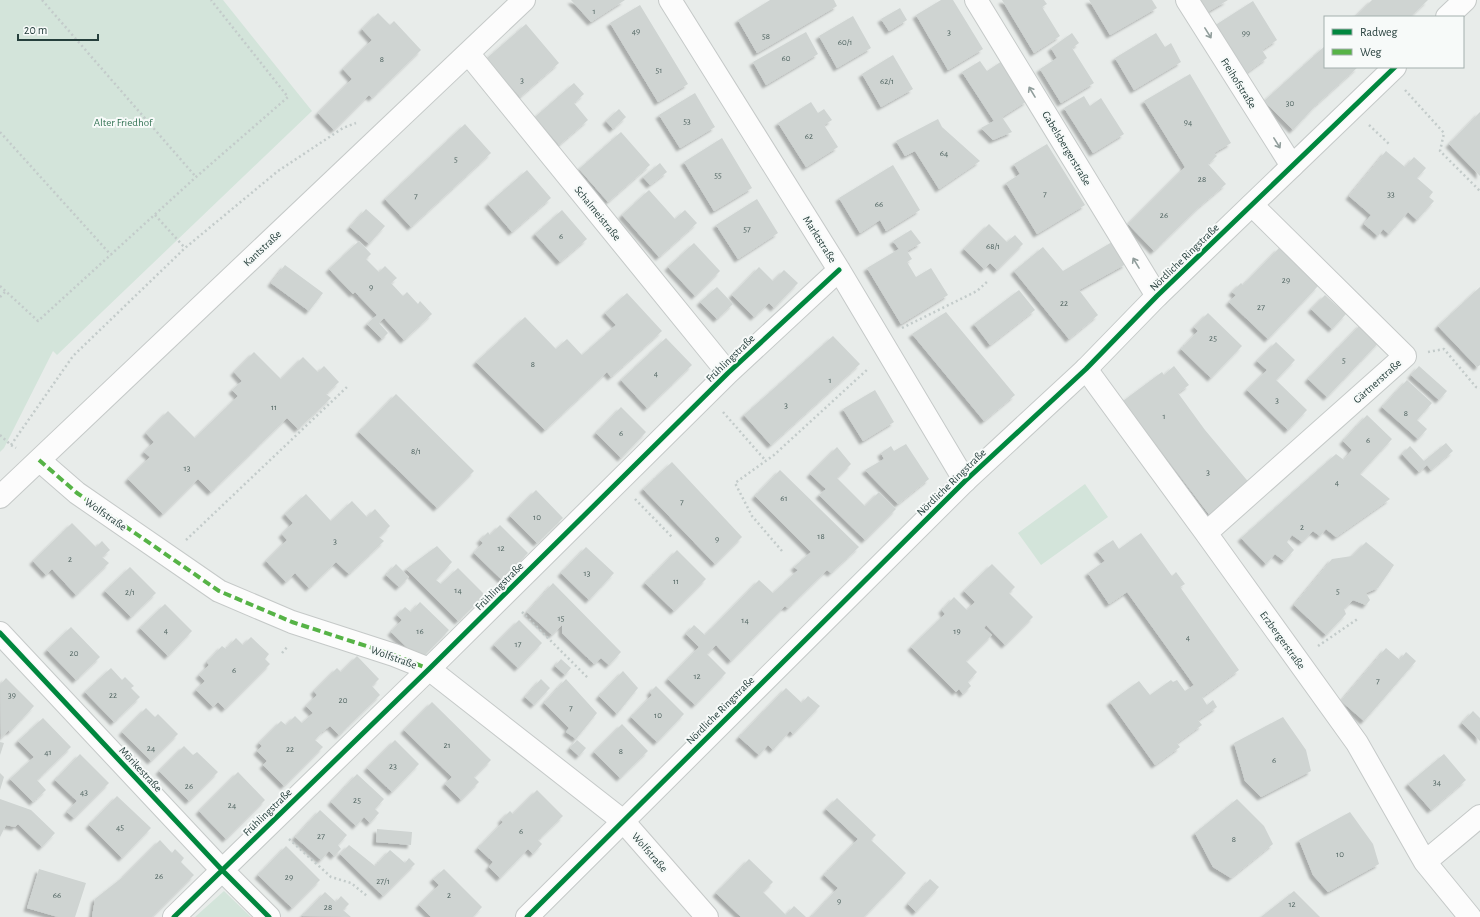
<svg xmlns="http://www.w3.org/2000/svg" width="1480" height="917" viewBox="0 0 1480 917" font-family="'Alegreya Sans',sans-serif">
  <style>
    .green { fill: #d3e4da }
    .building { fill: #cfd4d2; filter: url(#shadow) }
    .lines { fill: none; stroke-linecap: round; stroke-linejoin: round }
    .minor-casing { stroke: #c5c9c8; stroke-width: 24 }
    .tertiary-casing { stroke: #c5c9c8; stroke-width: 24 }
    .path { stroke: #c3cbca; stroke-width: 2.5; stroke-dasharray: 2 3; stroke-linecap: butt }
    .minor { stroke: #fcfcfc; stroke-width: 22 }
    .tertiary { stroke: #fcfcfc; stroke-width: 22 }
    .quiet { stroke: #56b346; stroke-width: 4; stroke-dasharray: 8 4; stroke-linecap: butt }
    .cycleway-casing { stroke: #f7faf9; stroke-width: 8 }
    .cycleway { stroke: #00873e; stroke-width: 5 }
    .oneway { stroke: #919e9c }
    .labels { text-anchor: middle; stroke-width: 4; stroke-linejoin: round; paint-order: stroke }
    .number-label { font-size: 9px; fill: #516562 }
    .street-label { font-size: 11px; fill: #263f3c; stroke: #f7faf9 }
    .park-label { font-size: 11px; fill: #337354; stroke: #f7faf9 }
  </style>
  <defs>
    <filter id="shadow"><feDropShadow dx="-3.5" dy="3.5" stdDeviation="1" flood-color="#0004"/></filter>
  </defs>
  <rect width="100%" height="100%" fill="#e8ecea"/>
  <path class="green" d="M0 0H223L312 111 57 355 53 351 4 448 0 452Z
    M1085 484 1108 517 1041 565 1018 533Z
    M224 891 251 917H195Z"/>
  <path class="building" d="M571 0H625L591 22Z
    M770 0H834L837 6 757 53 738 20Z
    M941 0H953L983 49 948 70 916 15Z
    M1002 0H1044L1047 4 1042 7 1060 36 1034 53Z
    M1089 0H1152L1157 8 1110 35Z
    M1198 0H1228L1206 13Z
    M1372 0H1428L1410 17H1355Z
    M1253 1 1277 40 1262 50 1267 58 1245 74 1214 26Z
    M640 5 688 84 658 102 610 23Z
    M900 8 907 20 889 31 881 19Z
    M378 13 390 25 394 21 421 50 372 98 369 95 334 130 318 113 352 79 343 69 372 40 362 29Z
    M853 16 871 48 837 68 819 36Z
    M526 24 559 63 520 97 486 59Z
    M806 32 818 54 766 85 753 62Z
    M1072 33 1079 43 1072 48 1094 83 1061 103 1040 69 1057 58 1051 48Z
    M1156 33 1165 47 1171 43 1181 62 1134 90 1115 58Z
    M1325 46V67H1358L1316 105 1293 130 1264 101Z
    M893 55 913 89 881 107 862 74Z
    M980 61 987 71 1002 61 1027 101 1002 117 1012 132 993 140 981 128 994 121 962 72Z
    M1190 74 1231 143 1214 153 1217 156 1208 164 1226 184 1200 206 1154 251 1128 224 1185 167 1144 101Z
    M574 83 584 94 574 103 588 120 559 145 535 117Z
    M695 93 715 127 680 148 659 115Z
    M1084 96 1090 106 1101 98 1124 134 1093 153 1064 108Z
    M811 102 818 113 824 109 832 120 824 125 838 147 806 167 778 123Z
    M619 109 626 117 613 129 606 121Z
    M1480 112V176L1449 144Z
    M938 119 942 127 980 161 939 189 915 151 905 156 896 141Z
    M465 124 491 153 411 227 385 199Z
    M621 132 650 165 608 202 579 169Z
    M722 138 752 188 714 211 684 162Z
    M1047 144 1085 205 1037 234 1006 183 1020 174 1014 164Z
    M1386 151 1405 167 1414 157 1426 168 1417 178 1433 192 1429 197 1434 201 1417 220 1408 212 1389 234 1383 229 1378 236 1364 224 1371 215 1349 196Z
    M660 163 667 172 650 185 643 177Z
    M893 165 920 210 886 231 880 220 860 233 839 198Z
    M527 170 551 198 512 232 488 204Z
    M649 190 675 219 685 210 697 223 659 257 622 215Z
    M757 199 778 233 738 259 716 225Z
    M366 209 385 226 369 244 350 227Z
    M562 210 587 239 560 262 535 234Z
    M989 224 1007 242 1015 235 1023 244 997 270 990 263 984 269 964 249Z
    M911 230 921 243 907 251 912 259 907 262 916 277 931 268 948 295 901 324 867 268 899 249 893 241Z
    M359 241 371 254 366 259 379 272 385 266 397 278 391 283 403 296 407 292 418 304 420 301 432 314 404 340 384 318 379 323 388 333 382 339 367 324 377 315 355 292 353 294 329 269Z
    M1112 242 1126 264 1079 290 1098 315 1069 339 1014 271 1043 247 1063 271Z
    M694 243 720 271 695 296 668 267Z
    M1279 248 1318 286 1268 339 1229 302 1236 295 1232 292 1241 283 1243 285Z
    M285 265 323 293 309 311 271 283Z
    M759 267 773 281 784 270 798 283 774 308 769 303 754 317 732 295Z
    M717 287 733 304 717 319 700 302Z
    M1480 287V365L1477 367 1438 326Z
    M1019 290 1035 310 990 345 974 324Z
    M627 293 662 331 611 377 607 372 545 430 476 362 525 317 556 349 567 339 582 355 616 325 605 313Z
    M1325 295 1346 314 1332 329 1311 309Z
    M946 312 1015 395 984 421 912 334Z
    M1208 313 1242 346 1211 378 1181 349 1198 331 1194 327Z
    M1361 324 1380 341 1327 397 1308 379Z
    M833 336 860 364 771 445 744 415Z
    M666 338 692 365 647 408 621 380Z
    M1276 342 1295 360 1276 380 1307 410 1288 430 1247 390 1267 370 1257 361Z
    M254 352 281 379 303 357 318 372 324 366 339 382 326 394 331 398 298 429 287 418 211 492 198 479 163 514 128 479 150 457 144 452 154 442 146 433 168 411 195 438 238 396 232 390 242 381 234 372Z
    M1174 366 1189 385 1178 393 1205 430 1251 485 1211 517 1123 401 1162 372 1164 375Z
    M1419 366 1447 391 1439 400 1411 375Z
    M1407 380 1432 403 1417 420 1427 429 1418 439 1382 407Z
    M875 390 894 422 863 441 843 409Z
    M396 394 474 471 437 508 359 432Z
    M621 407 646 432 621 458 596 433Z
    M1367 415 1392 439 1360 474 1390 499 1336 537 1326 529 1320 536 1313 531 1302 542 1292 535 1287 542 1294 550 1284 561 1275 554 1266 564 1241 538 1336 454 1344 460 1352 450 1343 441Z
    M1446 443 1453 451 1431 470 1427 465 1419 472 1402 454 1410 446 1424 461Z
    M906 444 929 479 898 504 865 470 884 459 881 453 891 446 894 451Z
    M837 447 851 464 837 478 865 506 879 492 896 509 865 540 819 495 826 489 810 474Z
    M672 462 742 537 715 564 643 489Z
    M780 470 859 547 831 573 827 570 788 608 785 606 731 661 716 645 707 654 726 673 695 705 668 679 699 647 686 634 694 625 705 635 759 580 773 593 798 570 794 567 811 552 755 496Z
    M536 490 563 518 537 543 510 516Z
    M306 494 331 521 352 501 367 517 375 509 390 526 379 537 384 541 349 574 336 562 309 588 295 573 286 582 266 561 287 540 282 534 293 523 285 514Z
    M72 523 96 547 102 541 110 550 102 557 109 563 76 595 52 569 46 575 33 561Z
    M500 525 528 553 502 580 474 553 483 543 480 540 488 532 490 535Z
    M1141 533 1172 576 1176 572 1185 584 1180 587 1239 670 1202 697 1207 705 1213 700 1217 707 1198 720 1202 725 1177 743 1180 747 1155 765 1110 702 1139 681 1150 695 1171 680 1173 682 1177 680 1185 691 1194 685 1127 592 1109 604 1088 573 1105 561 1097 551 1113 540 1119 549Z
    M1366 542 1394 565 1378 588 1366 593 1370 600 1366 605 1353 600 1344 609 1346 614 1326 635 1294 605 1332 559 1352 556Z
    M437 546 452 562 436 580 441 584 458 568 485 595 458 621 406 569Z
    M586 547 614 573 589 600 561 573Z
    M677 550 706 579 674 611 645 583Z
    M396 564 409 577 399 587 386 575Z
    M992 564 1015 587 1009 593 1033 617 1005 645 986 625 984 628 992 635 966 661 977 672 968 682 971 686 963 694 959 689 956 692 911 647 945 614 942 610 954 597 967 610 975 602 964 591Z
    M130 567 156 593 131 617 105 591Z
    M553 583 621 652 609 665 601 658 594 664 562 633V625L552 635 527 612Z
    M420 602 449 630 420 660 391 632 402 620 397 615 405 607 411 612Z
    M165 604 192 631 168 656 140 628Z
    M519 620 542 643 518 668 494 645Z
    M71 627 100 657 76 680 47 650Z
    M251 637 269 654 265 659 270 664 225 709 218 702 213 707 196 690 205 681 199 675 209 665 207 662 222 646 226 649 236 638 243 645Z
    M1386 648 1400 660 1406 652 1416 661 1364 721 1341 701Z
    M357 656 379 679 372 686 380 695 339 735 330 726 322 732 315 740 323 747 284 786 263 765 267 761 257 751 262 746 259 743 281 721 286 725 295 716 302 723 313 713 306 706 317 695 314 691 337 668 341 672Z
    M561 659 571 668 565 675 555 666Z
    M111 668 122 680 125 677 134 686 131 688 140 697 114 722 85 692Z
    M623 671 638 688 617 714 599 696Z
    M6 678 34 706 10 732 9 730 1 738 0 685Z
    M541 679 550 688 534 705 525 697Z
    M566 679 597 713 576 739 566 732 569 728 544 703Z
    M656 686 684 714 657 742 631 717 652 695 650 692Z
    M786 688 802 703 808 696 820 706 793 734 790 731 773 750 768 745 759 755 739 737Z
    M432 702 491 760 474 777 479 782 461 800 445 784 452 777 404 730Z
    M146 708 155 717 158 714 178 734 151 761 122 732Z
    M1473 711 1480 718V741L1462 723Z
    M1283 717 1306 750 1311 771 1261 797 1245 781 1234 743Z
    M43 718 71 747 37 780 46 790 33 802 10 779 34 757 18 741Z
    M622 724 648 751 620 778 594 752Z
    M395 740 419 764 392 792 367 768Z
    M577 740 586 748 579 756 570 748Z
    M0 742 4 743 0 755Z
    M184 746 193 755 197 752 218 772 189 801 159 771Z
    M80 754 109 783 74 818 67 812 77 801 55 780Z
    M1444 754 1466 780 1431 810 1408 784Z
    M238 772 265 800 226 839 199 811Z
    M0 773 4 777 0 790Z
    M357 774 384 799 375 809 379 813 370 823 364 817 356 826 331 802Z
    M537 790 563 816 538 840 542 844 533 854 528 849 500 878 489 867 493 862 478 848 503 822 501 820 510 811 513 814Z
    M117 796 151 828 122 858 89 825Z
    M837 798 876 835 871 840 906 873 864 917H811L838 888 824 875 858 839 826 809Z
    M0 799 31 810 55 833 42 847 18 824 15 827 6 825 0 837Z
    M1237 799 1264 826 1273 844 1231 878 1213 867 1195 833Z
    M320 810 347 835 338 845 341 849 334 856 329 851 321 860 295 837Z
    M1350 812 1373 844 1379 864 1328 892 1313 875 1299 840Z
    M377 829 412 832 411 845 376 842Z
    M160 840 172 853 175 849 184 858 181 862 194 875 152 917H92L95 899 123 877Z
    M349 845 375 866 390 850 405 863 409 858 415 864 383 896 340 854Z
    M286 846 320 880 292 908 258 875Z
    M749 859 773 882 763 892 786 915 794 906 806 917H741L716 893Z
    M39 869 86 883 75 917H58L27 908Z
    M444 869 482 907 473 917H431L419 905 439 885 433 879Z
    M930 879 939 887 916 912 908 904Z
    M1294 891 1320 917H1261Z
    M325 892 336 902 341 896 349 904 343 910 351 917 302 916Z"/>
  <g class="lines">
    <defs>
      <path id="minor" d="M670 0 839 270 965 481
        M976 0 1157 296
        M1187 0 1292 166
        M468 53 728 373
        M1086 369 1206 533 1357 743 1425 862 1470 917
        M39 460 77 493 219 591 292 622 394 655 429 669 623 821 707 917
        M0 497 524 0
        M1206 533 1405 356 1252 205
        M0 633 222 870 269 917
        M1425 862 1480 816
        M174 917 429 669 728 373 839 270"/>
      <path id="tertiary" d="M1447 17 1465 0
        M527 917 965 481 1086 369 1157 296 1395 67"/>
    </defs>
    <use href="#minor" class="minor-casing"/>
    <use href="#tertiary" class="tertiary-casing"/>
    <path class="path" d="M42 0 196 177
      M1405 90 1444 133 1440 151 1480 191
      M1369 125 1389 144
      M0 132 111 255
      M155 215 185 248
      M0 286 38 321 196 177 288 97 211 0
      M0 297 6 291
      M902 328 977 291 989 280
      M1428 352 1444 349 1476 387 1480 388
      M723 412 766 461
      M0 435 11 445 16 448
      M11 445 73 356 185 248 278 171 343 128 356 123
      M635 499 672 537
      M186 540 347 387
      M782 551 752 516 735 483 774 455 869 368
      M522 612 589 679
      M1318 646 1359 618
      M282 653 288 646
      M289 839 331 877 351 883 367 896"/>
    <use href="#minor" class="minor"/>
    <use href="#tertiary" class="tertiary"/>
    <path class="quiet" d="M39 460 77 493 219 591 292 622 394 655 429 669"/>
    <defs>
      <path id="cycleway" d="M0 633 222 870 269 917
        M174 917 429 669 728 373 839 270
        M527 917 965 481 1086 369 1157 296 1395 67"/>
    </defs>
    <use href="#cycleway" class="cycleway-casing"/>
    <use href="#cycleway" class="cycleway"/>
  </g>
  <defs><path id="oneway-shaft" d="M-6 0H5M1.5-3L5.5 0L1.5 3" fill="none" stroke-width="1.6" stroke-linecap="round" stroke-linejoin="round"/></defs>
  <g class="oneway">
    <use href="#oneway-shaft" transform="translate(1208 33) rotate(58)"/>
    <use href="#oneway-shaft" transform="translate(1032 92) rotate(-121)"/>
    <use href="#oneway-shaft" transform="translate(1277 143) rotate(58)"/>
    <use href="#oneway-shaft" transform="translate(1136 263) rotate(-121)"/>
  </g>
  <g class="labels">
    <g class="number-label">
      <text x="594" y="14">1</text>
      <text x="636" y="34">49</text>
      <text x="949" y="35">3</text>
      <text x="1246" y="36">99</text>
      <text x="766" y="39">58</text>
      <text x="845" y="45">60/1</text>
      <text x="786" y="61">60</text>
      <text x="382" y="62">8</text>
      <text x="659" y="73">51</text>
      <text x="522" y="83">3</text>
      <text x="887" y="84">62/1</text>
      <text x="1290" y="106">30</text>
      <text x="687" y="124">53</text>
      <text x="1188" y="125">94</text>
      <text x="809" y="139">62</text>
      <text x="944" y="156">64</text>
      <text x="456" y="162">5</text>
      <text x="718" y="178">55</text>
      <text x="1202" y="182">28</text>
      <text x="1045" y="197">7</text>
      <text x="1391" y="197">33</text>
      <text x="416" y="199">7</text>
      <text x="879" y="207">66</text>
      <text x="1164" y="218">26</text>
      <text x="747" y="232">57</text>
      <text x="561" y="239">6</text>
      <text x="993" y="249">68/1</text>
      <text x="1286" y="283">29</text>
      <text x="371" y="290">9</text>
      <text x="1064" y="306">22</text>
      <text x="1261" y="310">27</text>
      <text x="1213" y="341">25</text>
      <text x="1344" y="363">5</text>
      <text x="533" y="367">8</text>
      <text x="656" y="376">4</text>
      <text x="830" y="383">1</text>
      <text x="1277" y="403">3</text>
      <text x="786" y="408">3</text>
      <text x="274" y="410">11</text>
      <text x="1406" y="416">8</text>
      <text x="1164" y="419">1</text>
      <text x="621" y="436">6</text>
      <text x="1368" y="443">6</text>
      <text x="416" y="454">8/1</text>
      <text x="187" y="471">13</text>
      <text x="1208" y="475">3</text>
      <text x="1337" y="485">4</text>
      <text x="784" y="501">61</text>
      <text x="682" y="505">7</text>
      <text x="537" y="520">10</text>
      <text x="1302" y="530">2</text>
      <text x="821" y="539">18</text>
      <text x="717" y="542">9</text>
      <text x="335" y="544">3</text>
      <text x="501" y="551">12</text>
      <text x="70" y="562">2</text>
      <text x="587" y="576">13</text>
      <text x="676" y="584">11</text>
      <text x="458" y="593">14</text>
      <text x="1338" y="594">5</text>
      <text x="130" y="595">2/1</text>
      <text x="561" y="621">15</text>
      <text x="745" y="623">14</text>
      <text x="166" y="633">4</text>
      <text x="420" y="634">16</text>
      <text x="957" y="634">19</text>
      <text x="1188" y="640">4</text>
      <text x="518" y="647">17</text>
      <text x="74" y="656">20</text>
      <text x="234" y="673">6</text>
      <text x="697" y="679">12</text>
      <text x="1378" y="684">7</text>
      <text x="12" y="698">39</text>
      <text x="113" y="698">22</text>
      <text x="343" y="703">20</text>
      <text x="571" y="711">7</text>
      <text x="658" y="718">10</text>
      <text x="447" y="748">21</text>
      <text x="151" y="751">24</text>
      <text x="290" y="752">22</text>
      <text x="621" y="754">8</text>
      <text x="48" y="755">41</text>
      <text x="1274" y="763">6</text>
      <text x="393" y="769">23</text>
      <text x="1437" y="785">34</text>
      <text x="189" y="789">26</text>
      <text x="84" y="795">43</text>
      <text x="357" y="803">25</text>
      <text x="232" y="808">24</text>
      <text x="120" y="830">45</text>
      <text x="521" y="834">6</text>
      <text x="321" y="839">27</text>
      <text x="1234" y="842">8</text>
      <text x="1340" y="857">10</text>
      <text x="159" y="879">26</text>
      <text x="289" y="880">29</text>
      <text x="383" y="884">27/1</text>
      <text x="57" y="898">66</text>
      <text x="449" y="898">2</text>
      <text x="839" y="904">9</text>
      <text x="1292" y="907">12</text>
      <text x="328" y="910">28</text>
    </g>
    <g class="street-label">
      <text transform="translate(1239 83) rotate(58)" y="4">Freihofstraße</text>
      <text transform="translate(1067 148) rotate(59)" y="4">Gabelsbergerstraße</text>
      <text transform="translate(598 213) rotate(51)" y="4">Schalmeistraße</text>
      <text transform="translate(820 239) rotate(58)" y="4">Marktstraße</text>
      <text transform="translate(262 248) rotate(-43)" y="4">Kantstraße</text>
      <text transform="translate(1184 257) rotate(-44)" y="4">Nördliche Ringstraße</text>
      <text transform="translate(730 358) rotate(-44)" y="4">Frühlingstraße</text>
      <text transform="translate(1377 381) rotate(-42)" y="4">Gärtnerstraße</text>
      <text transform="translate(951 482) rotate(-44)" y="4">Nördliche Ringstraße</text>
      <text transform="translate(106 514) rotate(35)" y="4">Wolfstraße</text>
      <text transform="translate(499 586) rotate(-45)" y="4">Frühlingstraße</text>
      <text transform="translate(1283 640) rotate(54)" y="4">Erzbergerstraße</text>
      <text transform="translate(394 657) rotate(20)" y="4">Wolfstraße</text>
      <text transform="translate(720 710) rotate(-45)" y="4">Nördliche Ringstraße</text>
      <text transform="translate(141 769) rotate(47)" y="4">Mörikestraße</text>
      <text transform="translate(267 812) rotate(-44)" y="4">Frühlingstraße</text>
      <text transform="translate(650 852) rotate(49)" y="4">Wolfstraße</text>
    </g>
    <g class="park-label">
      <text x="123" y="126">Alter Friedhof</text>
    </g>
  </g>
  <rect x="1324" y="16" width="140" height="52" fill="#f7faf9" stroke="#a3afad"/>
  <rect x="1332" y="29" width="20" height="6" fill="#00873e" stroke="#a3afad"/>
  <text x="1360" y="36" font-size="12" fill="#263f3c">Radweg</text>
  <rect x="1332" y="49" width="20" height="6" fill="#56b346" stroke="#a3afad"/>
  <text x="1360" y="56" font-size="12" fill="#263f3c">Weg</text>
  <path d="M18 34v6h80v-6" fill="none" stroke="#263f3c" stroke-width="2"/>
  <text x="24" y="34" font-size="12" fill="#263f3c" stroke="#f7faf9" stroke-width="3" paint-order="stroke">20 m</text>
</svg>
